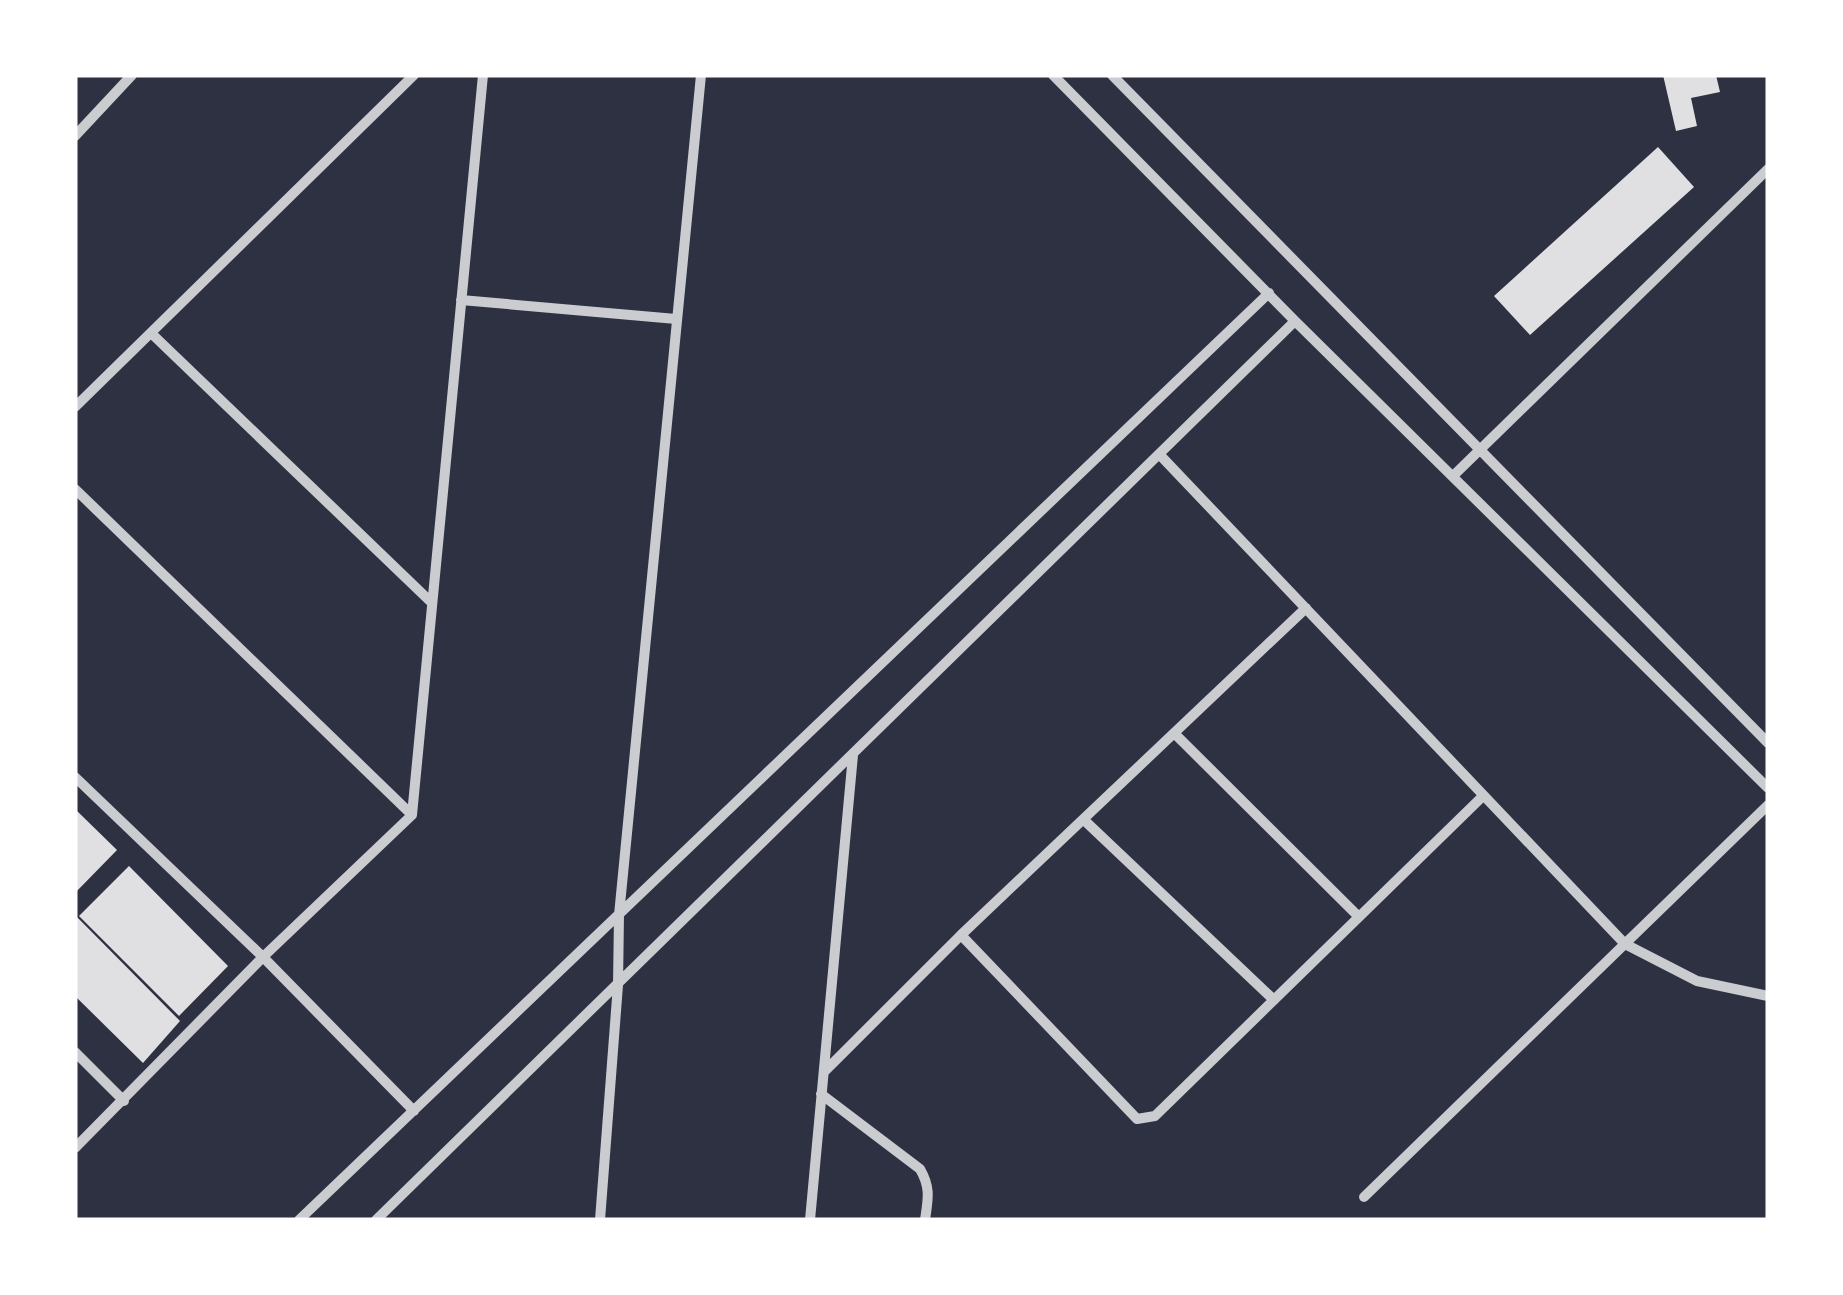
<svg xmlns="http://www.w3.org/2000/svg" width="1843" height="1295" viewBox="0 0 1843 1295" font-family="Quicksand,sans-serif">
  <style>
    .building { fill: #e0e0e3 }
    .lines { fill: none; stroke-linecap: round; stroke-linejoin: round }
    .minor { stroke: #caccd0; stroke-width: 10 }
  </style>
  <rect width="100%" height="100%" fill="#2d3142"/>
  <path class="building" d="M1663 75H1716L1720 92 1691 98 1697 126 1676 131Z
    M1658 147 1694 187 1530 335 1494 296Z
    M75 809 117 850 75 893Z
    M129 866 228 966 179 1016 79 916Z
    M75 915 180 1021 143 1063 75 996Z"/>
  <g class="lines">
    <path class="minor" d="M1053 75 1295 321 1768 788
      M1112 75 1768 743
      M75 136 132 75
      M461 300 676 319
      M151 333 432 603
      M75 407 414 75
      M1159 454 1625 944 1697 981 1768 996
      M1453 476 1768 169
      M75 489 412 815
      M1174 733 1359 917
      M75 777 263 957 414 1111
      M1084 820 1274 1000
      M961 935 1137 1119 1155 1116 1483 796
      M75 1052 124 1101
      M824 1072 961 935 1306 608
      M821 1094 920 1169C931 1188 928 1199 925 1220
      M75 1148 263 957 412 815 483 75
      M1364 1197 1768 805
      M299 1220 1269 293
      M376 1220 1295 321
      M600 1220 618 985 619 915 701 75
      M810 1220 853 755"/>
  </g>
  <rect width="1843" height="1295" fill="none" stroke="#ffffff" stroke-width="155"/>
</svg>
